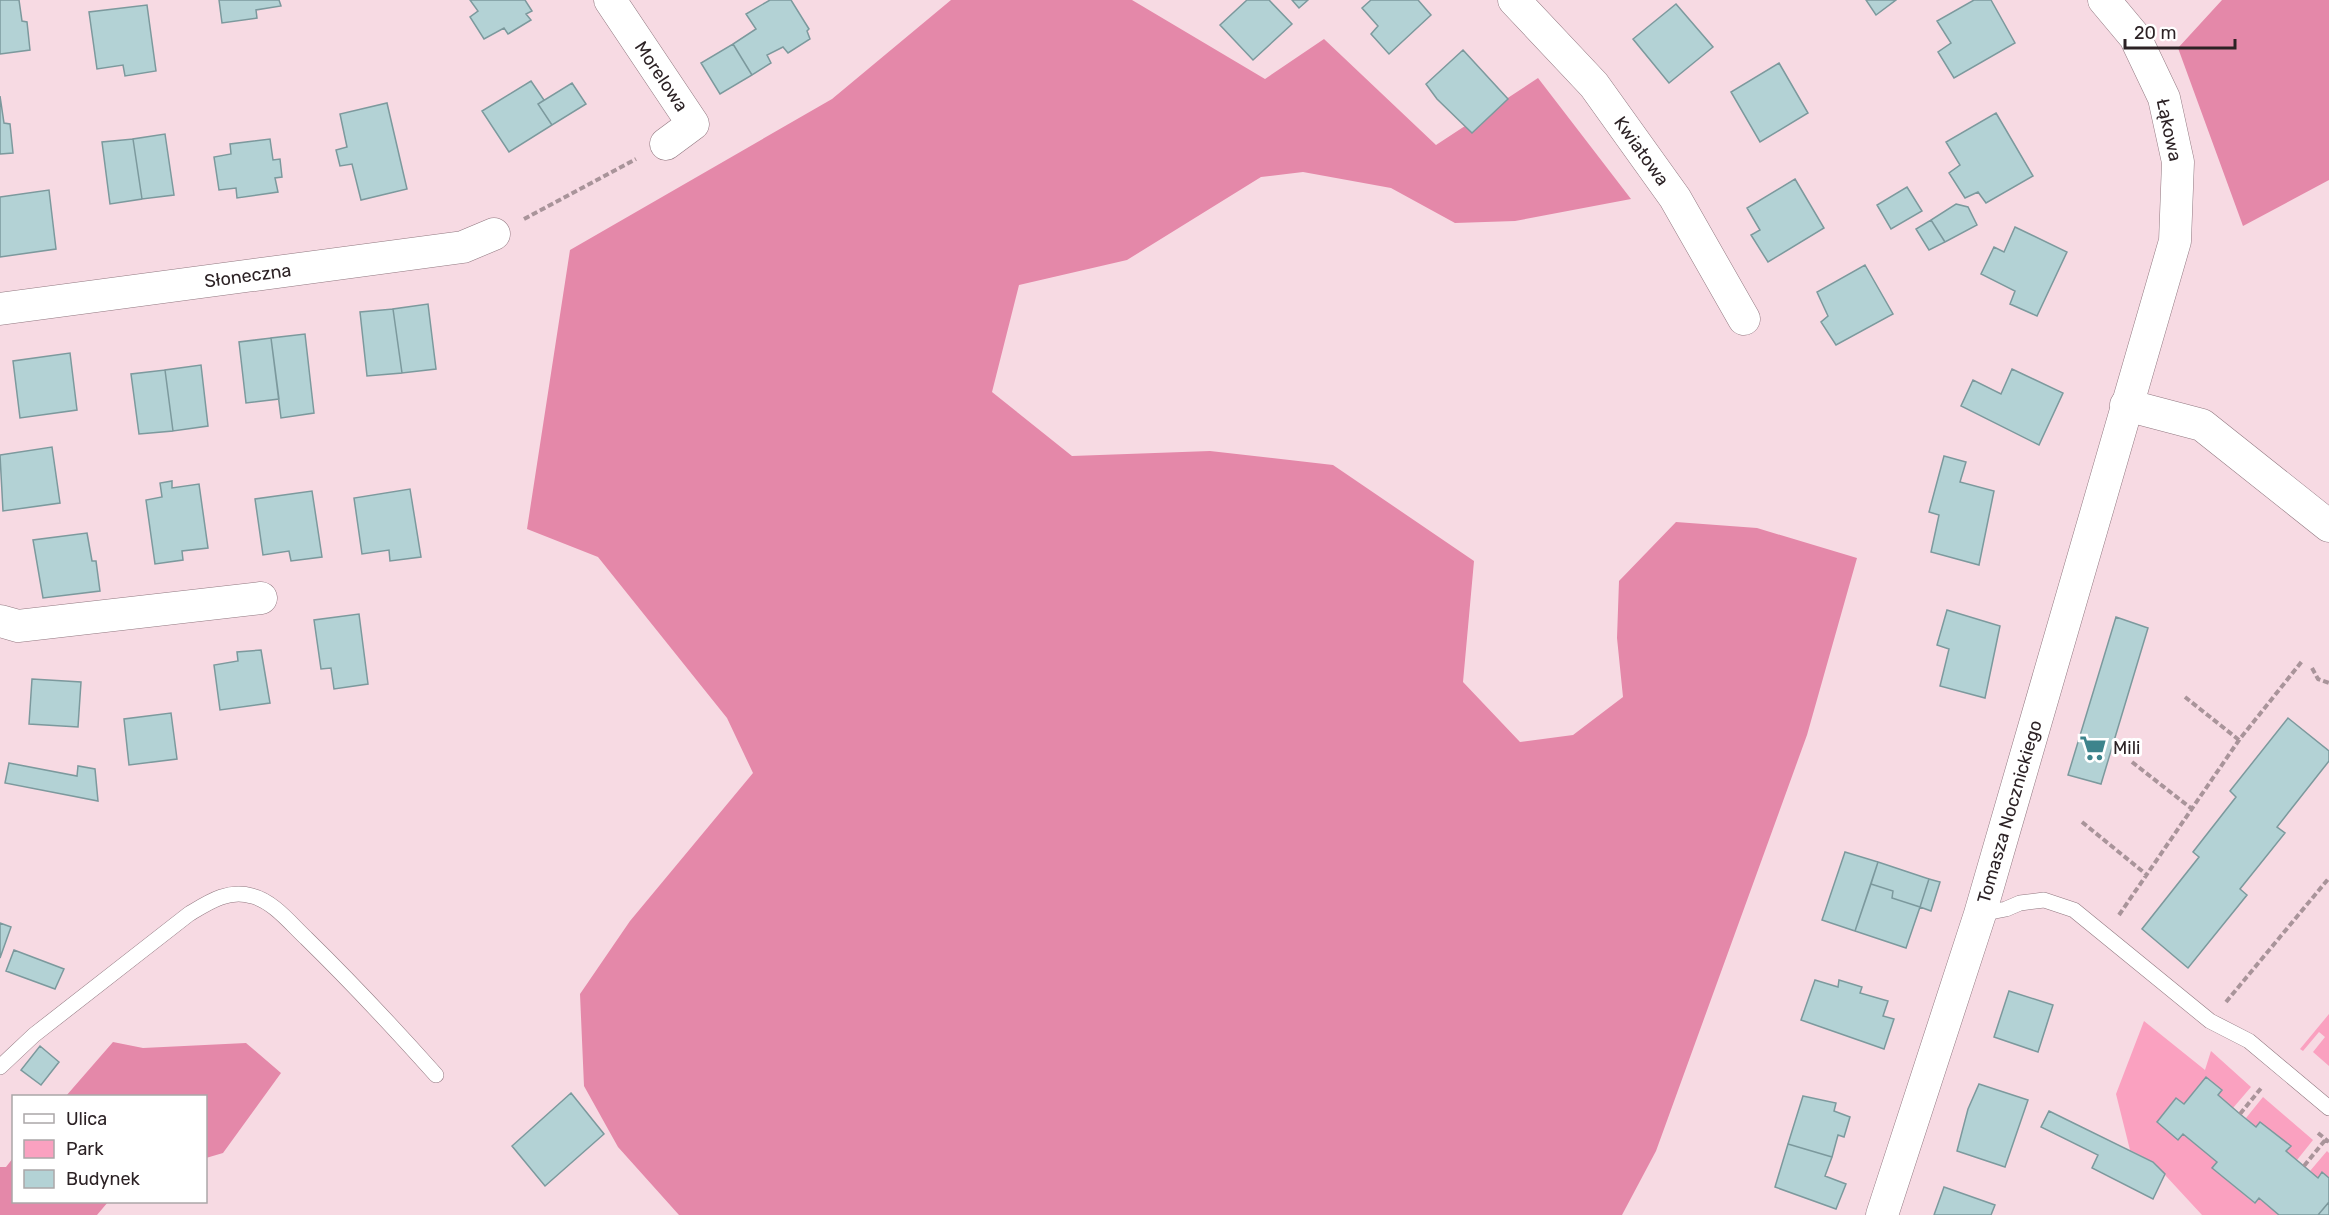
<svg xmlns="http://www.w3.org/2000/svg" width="2329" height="1215" viewBox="0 0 2329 1215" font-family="Rubik,sans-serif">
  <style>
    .green { fill: #faa1c0 }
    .forest { fill: #e488a9 }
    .building { fill: #b3d2d5; stroke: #7c999d; stroke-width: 1.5 }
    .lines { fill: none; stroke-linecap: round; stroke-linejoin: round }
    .service-casing { stroke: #917880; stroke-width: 16 }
    .minor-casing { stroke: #917880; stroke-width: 33 }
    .path { stroke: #a9949a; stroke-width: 4; stroke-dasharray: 6 3; stroke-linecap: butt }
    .service { stroke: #fff; stroke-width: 15 }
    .minor { stroke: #fff; stroke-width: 32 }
    .labels { text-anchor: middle; stroke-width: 6; stroke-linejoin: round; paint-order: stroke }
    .street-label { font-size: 18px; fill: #2c2225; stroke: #fff }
    .poi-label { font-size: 18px; fill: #2c2225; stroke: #fff; text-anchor: start }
  </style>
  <rect width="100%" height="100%" fill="#f7dae3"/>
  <path class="green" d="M2329 1014V1066L2313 1052 2325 1037 2319 1032 2303 1051 2300 1049Z
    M2144 1021 2205 1070 2211 1051 2251 1087 2233 1108 2218 1095 2222 1090 2184 1104 2176 1098 2157 1122 2178 1139 2183 1134 2217 1162 2212 1168 2254 1203 2259 1198 2279 1215H2202L2153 1162 2130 1150 2116 1094Z
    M2263 1097 2313 1140 2297 1160 2286 1151 2290 1146 2260 1122 2256 1127 2246 1118Z
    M2327 1151 2329 1153V1178L2322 1172 2318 1178 2310 1171Z"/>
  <path class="forest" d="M951 0H1132L1265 79 1324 39 1436 145 1538 78 1631 199 1515 221 1455 223 1391 188 1303 172 1261 177 1127 260 1019 285 992 392 1072 456 1210 451 1333 465 1474 561 1463 682 1520 742 1573 735 1623 697 1617 638 1619 581 1676 522 1757 528 1857 558 1807 735 1656 1151 1622 1215H679L618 1147 584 1086 580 994 630 921 753 773 727 718 598 557 527 529 570 250 832 99Z
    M2222 0H2329V180L2243 226 2178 48Z
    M113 1042 143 1048 246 1043 281 1073 223 1153 206 1158V1096H66Z
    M13 1158 14 1202H108L97 1215H0V1167H6Z"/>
  <path class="building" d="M0 0H19L22 21 27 22 30 50 0 54Z
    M219 0H279L281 6 256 10 257 18 222 23Z
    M470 0H525L532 11 526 14 531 20 508 34 504 28 484 39 470 17 478 11Z
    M770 0H791L809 29 807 31 810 39 788 53 783 47 767 55 771 63 752 75 733 44 756 29 746 14Z
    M1247 0H1269L1292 24 1253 60 1220 25Z
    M1292 0H1308L1299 8Z
    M1371 0H1418L1431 15 1389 54 1371 34 1378 26 1362 8Z
    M1866 0H1896L1876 15Z
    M1974 0H1991L2015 43 1954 78 1938 52 1951 43 1937 21Z
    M1676 4 1713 47 1669 83 1633 39Z
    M147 5 156 71 125 76 123 65 97 69 89 12Z
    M733 44 752 75 720 94 701 63Z
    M1463 50 1508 99 1472 133 1437 99 1426 84Z
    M1779 63 1808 113 1760 142 1731 92Z
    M531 81 544 100 538 104 552 125 509 152 482 111Z
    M572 83 586 104 552 125 538 104Z
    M0 96 4 123 10 124 13 153 0 154Z
    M387 103 407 189 361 200 352 164 340 166 336 150 347 147 340 114Z
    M1996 113 2033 176 1986 203 1978 192 1965 198 1949 173 1960 165 1946 142Z
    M165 134 174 195 142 199 133 139Z
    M133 139 142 199 110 204 102 142Z
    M270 139 273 160 280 159 282 177 275 178 278 192 237 198 236 188 219 190 214 157 231 154 230 144Z
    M1795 179 1824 228 1768 262 1751 235 1760 230 1747 208Z
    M1907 187 1922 211 1891 229 1877 205Z
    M49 190 56 249 0 257V197Z
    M1956 204 1968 207 1977 225 1945 242 1931 220Z
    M1931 220 1945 242 1929 250 1916 229Z
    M2015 227 2067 252 2037 316 2010 304 2015 291 1981 274 1994 247 2004 252Z
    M1865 265 1893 314 1836 345 1821 322 1828 316 1817 292Z
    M428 304 436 369 402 373 393 309Z
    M393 309 402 373 367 376 360 312Z
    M305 334 314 413 281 418 271 338Z
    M271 338 279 399 246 403 239 342Z
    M70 353 77 410 20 418 13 361Z
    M201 365 208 426 173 431 165 370Z
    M2012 369 2063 393 2039 445 1961 406 1973 380 2001 394Z
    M165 370 173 431 139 434 131 374Z
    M52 447 60 503 3 511 0 455Z
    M1944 456 1966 462 1960 482 1994 491 1979 565 1931 552 1939 515 1929 512Z
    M172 481V488L199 484 208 548 182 551 183 560 155 564 146 500 162 497 160 483Z
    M410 489 421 557 390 561 389 550 362 554 354 498Z
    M312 491 322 557 291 561 289 551 263 555 255 499Z
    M87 533 92 561H96L100 591 43 598 33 540Z
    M1947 610 2000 626 1985 698 1940 686 1949 649 1937 645Z
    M359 614 368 684 334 689 331 668 321 669 314 620Z
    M2116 617 2148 628 2101 784 2068 775Z
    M261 650 270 703 220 710 214 665 238 661 237 652Z
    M32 679 81 682 78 727 29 724Z
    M171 713 177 759 129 765 124 719Z
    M2288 718 2329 751V761L2277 827 2285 833 2240 889 2247 895 2188 968 2142 929 2199 857 2193 852 2236 797 2230 791Z
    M9 763 77 776 78 766 95 769 98 801 5 783Z
    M1845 852 1878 862 1855 931 1822 920Z
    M1878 862 1929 879 1920 907 1892 898 1893 891 1871 884Z
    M1929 879 1940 882 1931 911 1920 907Z
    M1871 884 1893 891 1892 898 1920 907 1906 948 1855 931Z
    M0 923 11 927 0 958Z
    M14 950 64 969 55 989 6 971Z
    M1815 980 1838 987 1839 980 1862 987 1860 993 1888 1001 1883 1016 1894 1019 1884 1049 1801 1020Z
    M2009 991 2053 1005 2038 1052 1994 1037Z
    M40 1046 59 1062 41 1085 21 1070Z
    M2206 1077 2222 1090 2218 1095 2240 1114 2256 1127 2260 1122 2291 1146 2286 1151 2318 1178 2322 1172 2329 1178V1202L2318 1215H2279L2259 1198 2255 1203 2212 1168 2217 1162 2183 1134 2178 1140 2157 1122 2176 1098 2184 1104Z
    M1979 1084 2028 1100 2005 1167 1957 1151 1968 1109Z
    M571 1093 604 1134 545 1186 512 1146Z
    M1803 1096 1836 1103 1834 1111 1850 1117 1844 1137 1838 1135 1832 1157 1788 1144Z
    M2049 1111 2153 1162 2165 1174 2153 1199 2092 1168 2098 1155 2041 1127Z
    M1788 1144 1832 1157 1825 1176 1846 1184 1836 1209 1775 1187Z
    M1944 1187 1995 1205 1991 1215H1934Z
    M2329 1202V1215H2318Z"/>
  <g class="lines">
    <defs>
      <path id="service" d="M1980 914 2006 909 2020 903 2044 900 2074 910 2210 1021 2249 1041 2329 1108
        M0 1067 34 1035 189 914C209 902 228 889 252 896 273 901 291 924 306 938 351 982 394 1028 436 1075"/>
      <g id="minor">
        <path id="s1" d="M610 0 693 124 666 144"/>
        <path id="s2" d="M1514 0 1594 85 1675 198 1744 319"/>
        <path id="s3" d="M0 309 463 247 494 234"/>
        <path d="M2126 405 2202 425 2329 526"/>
        <path d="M0 621 18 626 261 598"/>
        <path id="s4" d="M1882 1215 1980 914 2175 241 2178 162 2164 98 2135 37 2104 0"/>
      </g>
    </defs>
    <use href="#service" class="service-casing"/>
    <use href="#minor" class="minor-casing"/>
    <path class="path" d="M524 219 636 159
      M2312 668 2318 679 2329 683
      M2185 697 2239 740
      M2132 762 2192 809
      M2082 822 2147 875
      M2119 915 2239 740 2303 660
      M2226 1002 2329 878
      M2240 1114 2262 1087
      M2318 1133 2329 1142
      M2304 1166 2326 1139"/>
    <use href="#service" class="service"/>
    <use href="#minor" class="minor"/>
  </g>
  <defs>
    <symbol id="supermarket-bare" viewBox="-9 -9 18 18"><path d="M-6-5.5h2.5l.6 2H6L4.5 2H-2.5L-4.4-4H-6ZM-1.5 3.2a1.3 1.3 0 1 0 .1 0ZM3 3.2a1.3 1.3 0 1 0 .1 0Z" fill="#3d848c" stroke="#fff" stroke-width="2.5" paint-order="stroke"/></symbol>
  </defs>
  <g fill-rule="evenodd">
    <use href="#supermarket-bare" x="2074" y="729" width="38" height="38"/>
  </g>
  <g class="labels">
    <g class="street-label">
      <text dy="6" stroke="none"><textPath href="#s1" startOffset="92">Morelowa</textPath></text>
      <text transform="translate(2169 130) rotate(78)" y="6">Łąkowa</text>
      <text dy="6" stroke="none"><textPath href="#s2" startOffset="198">Kwiatowa</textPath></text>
      <text dy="6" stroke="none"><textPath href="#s3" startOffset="250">Słoneczna</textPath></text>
      <text dy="6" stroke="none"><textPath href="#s4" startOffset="423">Tomasza Nocznickiego</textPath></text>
    </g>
    <g class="poi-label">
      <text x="2113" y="754">Mili</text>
    </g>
  </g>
  <rect x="12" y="1095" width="195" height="108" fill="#ffffff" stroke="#aba7a8" stroke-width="1.5"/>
  <rect x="24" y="1114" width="30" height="9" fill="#ffffff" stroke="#aba7a8" stroke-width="1.5"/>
  <text x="66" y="1125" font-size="18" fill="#2c2225">Ulica</text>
  <rect x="24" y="1140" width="30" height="18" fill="#faa1c0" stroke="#aba7a8" stroke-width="1.5"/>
  <text x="66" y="1155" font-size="18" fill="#2c2225">Park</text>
  <rect x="24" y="1170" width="30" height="18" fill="#b3d2d5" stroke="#aba7a8" stroke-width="1.5"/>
  <text x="66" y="1185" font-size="18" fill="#2c2225">Budynek</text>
  <path d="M2125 39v9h110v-9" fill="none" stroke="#2c2225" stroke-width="3"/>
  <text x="2134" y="39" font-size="18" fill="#2c2225" stroke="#ffffff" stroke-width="4.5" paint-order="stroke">20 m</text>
</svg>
